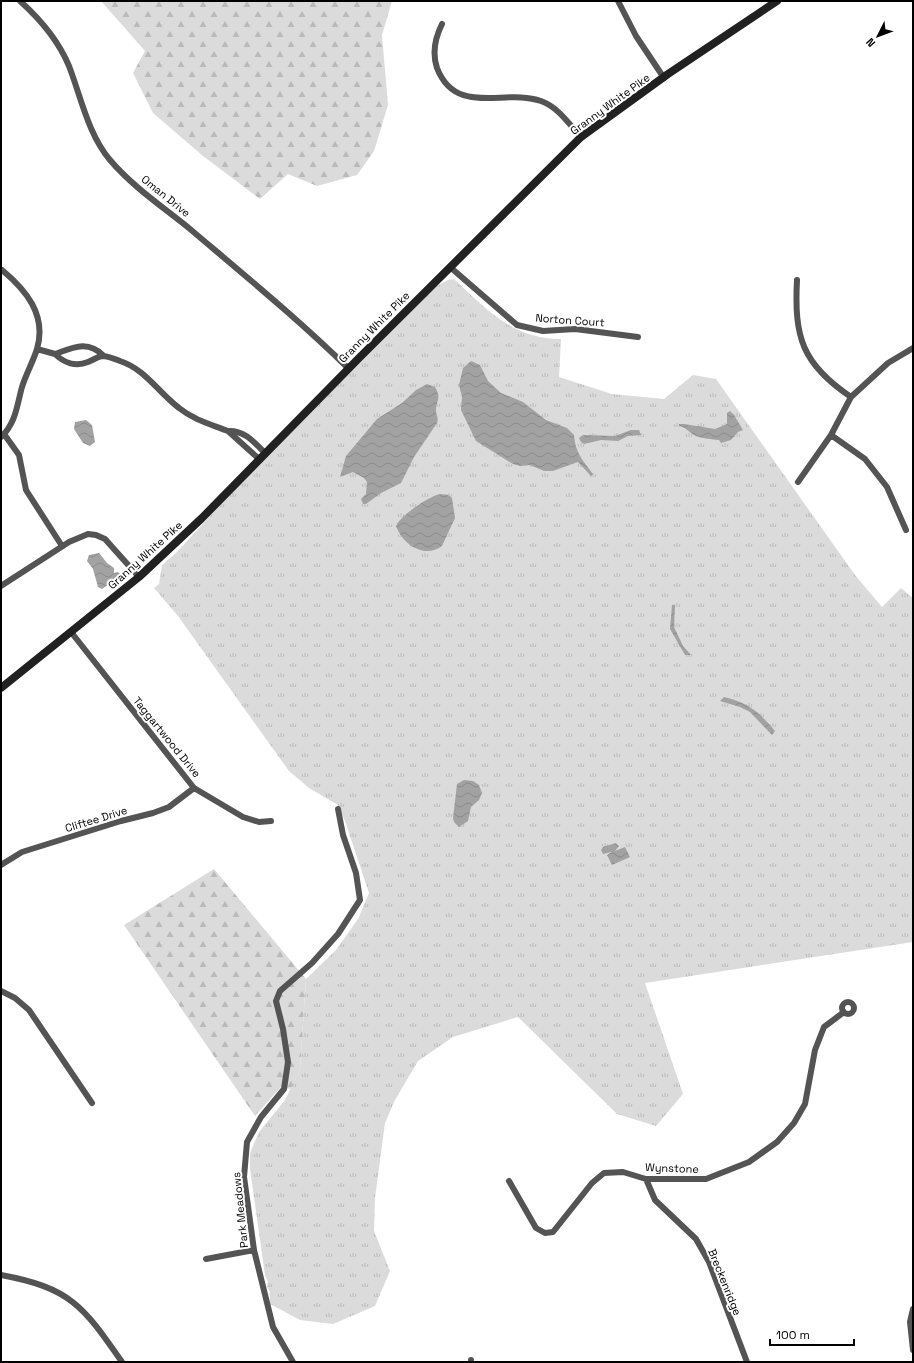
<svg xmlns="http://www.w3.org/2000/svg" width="914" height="1363" viewBox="0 0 914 1363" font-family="'Space Grotesk',sans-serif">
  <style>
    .grass { fill: url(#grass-tufts) }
    .forest { fill: url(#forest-firs) }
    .water { fill: url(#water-waves) }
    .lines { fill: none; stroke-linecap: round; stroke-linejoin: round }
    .minor { stroke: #545454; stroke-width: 6 }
    .secondary { stroke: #212121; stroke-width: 8 }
    .labels { text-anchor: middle; stroke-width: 4; stroke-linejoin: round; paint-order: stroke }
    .street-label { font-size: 11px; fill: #000; stroke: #fff }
  </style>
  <defs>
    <pattern id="grass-tufts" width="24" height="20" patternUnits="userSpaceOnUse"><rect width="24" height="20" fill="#dbdbdb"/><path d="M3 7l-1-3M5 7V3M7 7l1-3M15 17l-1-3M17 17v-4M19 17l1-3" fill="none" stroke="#bababa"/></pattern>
    <pattern id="forest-firs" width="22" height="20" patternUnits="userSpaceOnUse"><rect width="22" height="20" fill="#dbdbdb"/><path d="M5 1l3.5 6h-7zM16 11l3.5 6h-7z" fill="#bababa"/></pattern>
    <pattern id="water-waves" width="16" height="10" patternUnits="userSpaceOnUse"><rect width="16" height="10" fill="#a2a2a2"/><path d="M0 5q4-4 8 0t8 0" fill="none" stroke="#8a8a8a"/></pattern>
  </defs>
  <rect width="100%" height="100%" fill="#fff"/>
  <path class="grass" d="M454 279C487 310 513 339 561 339L559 377 612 394 664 399 693 375 716 379 855 575 882 607 901 588 913 598V942L645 983 683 1094 656 1126 617 1114 518 1017 453 1037 418 1061 395 1100 385 1123 375 1198 374 1231 390 1271 375 1306 333 1324 300 1320 270 1304V1295L269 1294 270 1292 267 1287 268 1282 265 1275 250 1169V1153L259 1132 285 1100 300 1069 306 979 336 950 358 919 369 893 345 821 338 805 309 788 289 771 178 616 154 588 159 584 162 565 176 553 245 478 435 287 448 280Z"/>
  <path class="forest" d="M101 1H392L382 35 388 105 374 151 357 175 317 186 288 174 260 199 203 156 153 113 133 73 145 51Z
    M214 869 306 979 300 1069 291 1089 281 1087 255 1116 124 925Z"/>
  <path class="water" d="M471 361 480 365 488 381 501 393 523 402 546 420 567 428 574 435C575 452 583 461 593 474L591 476 578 462 553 471H544L530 465 520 466 513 464 476 441 461 410 462 397 459 385 463 368Z
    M427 384 435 387C442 399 436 400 436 410 436 416 439 417 437 423L414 457 401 483 381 493 366 504H363L361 499 366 494 367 482 364 478 353 472 340 477 346 456 377 419 402 403 416 390Z
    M730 411 734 415 743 430 738 432 731 440 721 443 719 440C711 439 704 439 696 436 689 433 686 427 679 426V424H684L715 429 727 424V413Z
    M86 420 92 425 95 442 90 446 83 443 74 429 75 422Z
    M631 430H639L641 435 628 436 618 441 601 440 584 444 581 442 579 438 583 435 615 436Z
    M441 494 448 495 452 498 455 518 442 546C425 559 403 545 396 526 400 516 430 495 441 494Z
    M99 553 107 563 114 568V573L118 572 120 574 119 577 102 589 98 587 93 569 87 561 89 555Z
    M672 605H675L674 627 683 646 691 655H685L670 629Z
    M724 697C749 703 759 712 775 731L772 735 750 712 740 707 720 701Z
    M464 780 473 781 479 785 482 793 479 800 471 807 468 821 459 827 454 822 453 818 457 784Z
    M616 843 619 846 615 851 625 847 630 857 612 865 607 855 612 852 603 854 601 850 603 847Z"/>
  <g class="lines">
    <path class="minor" d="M20 1C40 19 59 42 69 66 81 97 88 134 110 160 133 187 163 207 190 229 243 274 298 319 349 369
      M618 1 636 36 664 78
      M442 24C435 38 432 53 437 68 456 117 505 88 541 101 558 107 569 124 581 137
      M450 267 517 325 543 331 575 329 638 337
      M797 280C794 337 802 364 851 397
      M37 349 55 354
      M104 356C88 340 74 347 55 354 64 363 76 367 88 362 93 360 97 357 102 356 108 356 115 359 120 361 145 369 158 392 179 408 194 420 210 424 228 431
      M4 434 19 455 26 490 62 546
      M831 435 865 459 887 487 906 530
      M1 437C16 423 17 405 22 387 26 374 33 362 37 349 47 315 26 290 2 270
      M259 459 228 431C244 430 254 442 265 453
      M798 482 831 435 851 397 888 363 913 348
      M1 586 69 542 88 534 96 535 105 539 139 577
      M71 632 194 788 243 817 259 822 271 821
      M1 865 22 852 121 821 153 813 169 807 194 788
      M1 991 15 998 29 1010 92 1103
      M842 1008a6 6 0 1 1 12 0a6 6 0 1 1-12 0Z
      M646 1179 655 1200 696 1239 709 1262 747 1362
      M509 1181 536 1228 545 1233 553 1232 592 1183 604 1173 623 1172 646 1179H706L749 1162 777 1142 794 1123 805 1104 815 1050 824 1027 844 1012
      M206 1259 254 1250
      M1 1275C71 1288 83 1306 122 1362
      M913 1309 910 1322 913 1350
      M293 1362 273 1327 254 1250 244 1177 247 1142 261 1117 284 1089 288 1062 283 1029 276 1001 280 991 312 963 338 934 360 900 356 873 343 835 338 809
      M471 1362V1360"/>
    <path class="secondary" d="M1 688 139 577 202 518 359 358 581 137 668 74 777 1"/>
  </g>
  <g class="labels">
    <g class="street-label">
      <text transform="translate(610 104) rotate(-36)" y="4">Granny White Pike</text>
      <text transform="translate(166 196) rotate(39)" y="4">Oman Drive</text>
      <text transform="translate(570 320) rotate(4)" y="4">Norton Court</text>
      <text transform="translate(374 327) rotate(-45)" y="4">Granny White Pike</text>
      <text transform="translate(145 555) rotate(-42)" y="4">Granny White Pike</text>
      <text transform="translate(167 737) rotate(51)" y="4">Taggartwood Drive</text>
      <text transform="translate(96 819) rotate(-17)" y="4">Cliftee Drive</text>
      <text transform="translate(672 1168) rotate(2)" y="4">Wynstone</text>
      <text transform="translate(240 1210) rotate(-96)" y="4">Park Meadows</text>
      <text transform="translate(725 1282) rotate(68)" y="4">Breckenridge</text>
    </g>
  </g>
  <rect width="914" height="1363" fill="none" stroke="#000000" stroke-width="4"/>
  <g transform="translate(878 36) rotate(228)" stroke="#ffffff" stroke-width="3" paint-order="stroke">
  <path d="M0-3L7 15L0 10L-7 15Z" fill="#000000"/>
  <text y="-6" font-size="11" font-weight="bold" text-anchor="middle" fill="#000000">N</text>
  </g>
  <path d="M770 1339v6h84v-6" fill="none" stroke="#000000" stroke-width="2"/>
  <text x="776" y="1339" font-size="12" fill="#000000" stroke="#ffffff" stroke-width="3" paint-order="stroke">100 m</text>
</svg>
